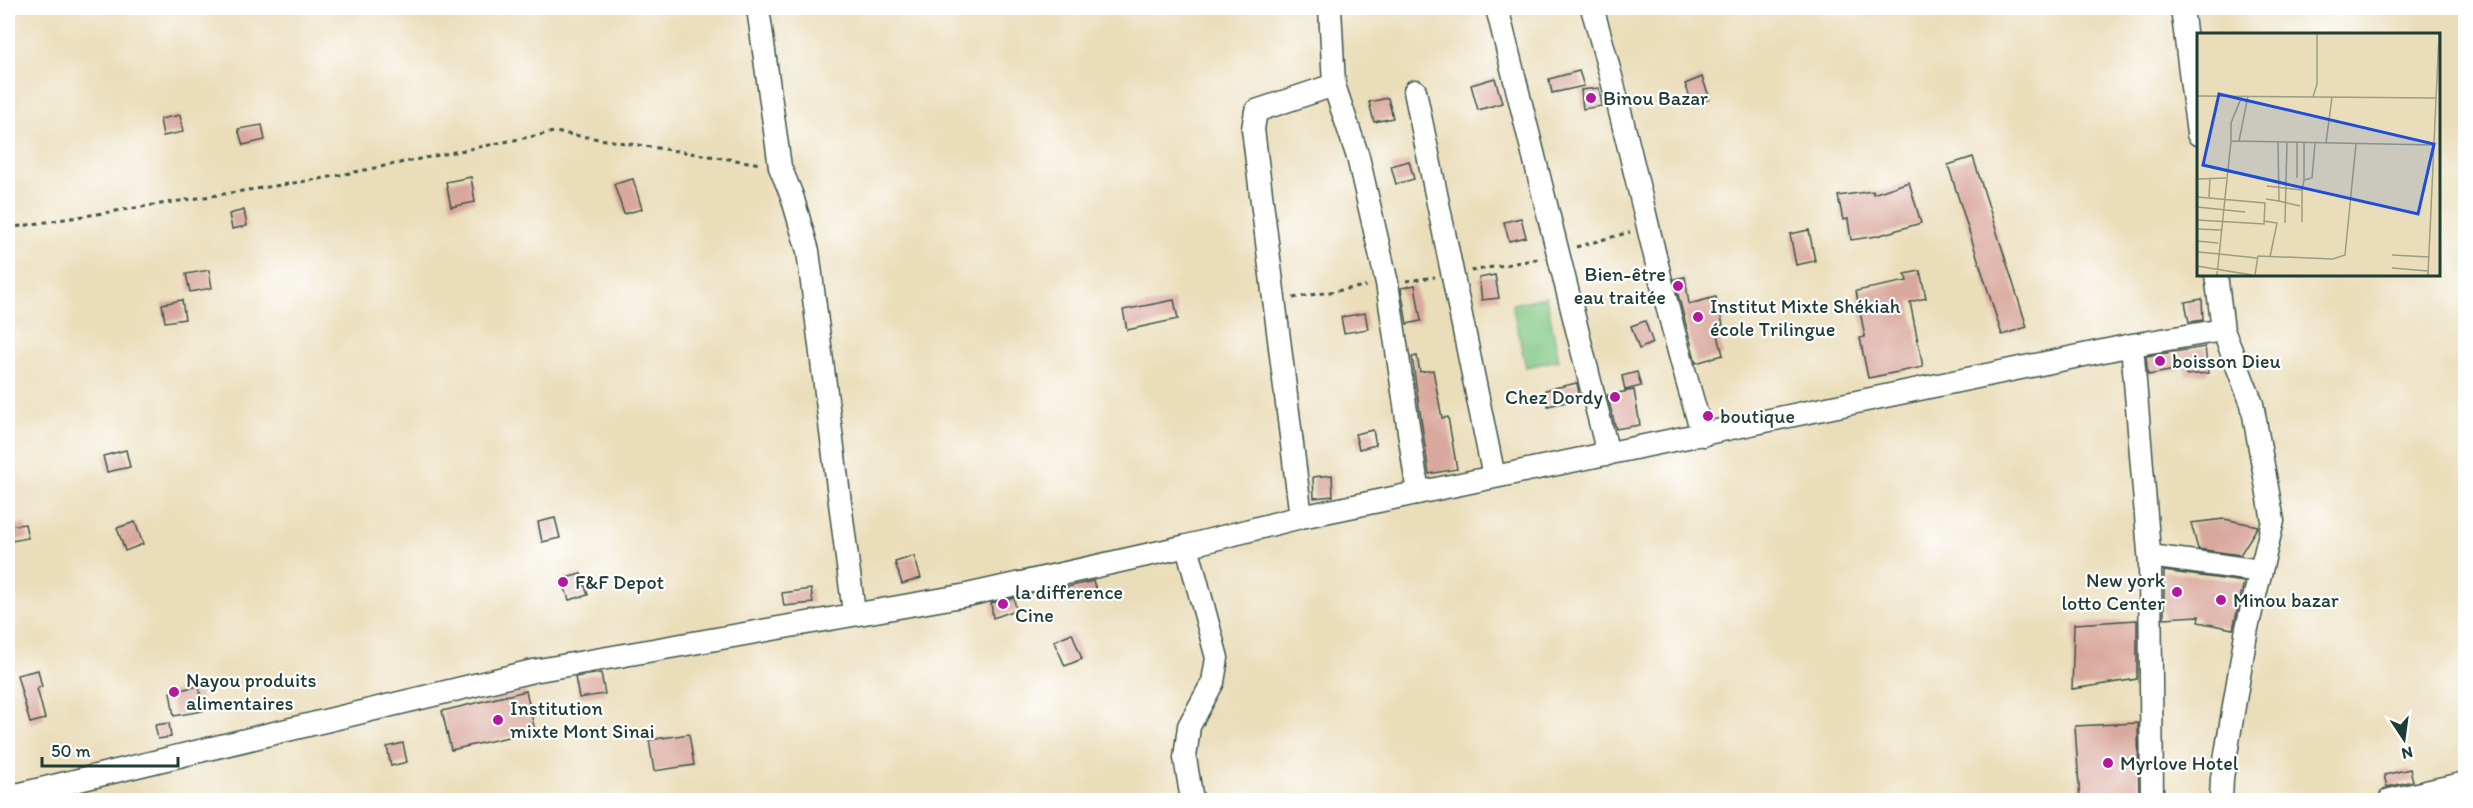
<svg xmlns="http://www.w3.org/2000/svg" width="2473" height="808" viewBox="0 0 2473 808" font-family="Itim,sans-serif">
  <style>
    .green { fill: #7fc682; stroke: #4f825b; stroke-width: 1.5 }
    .building { fill: #d9a89c }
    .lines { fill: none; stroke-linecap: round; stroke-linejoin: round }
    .minor-casing { stroke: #3d5548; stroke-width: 25 }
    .path { stroke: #3d5548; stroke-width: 3; stroke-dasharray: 4.5 4.5; stroke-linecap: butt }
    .minor { stroke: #fff; stroke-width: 22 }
    .poi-dot { fill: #b5179e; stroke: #fff; stroke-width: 2 }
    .labels { text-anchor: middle; stroke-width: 4.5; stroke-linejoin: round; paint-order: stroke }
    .poi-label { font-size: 20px; fill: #1f3d34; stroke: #fff; text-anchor: start }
    .inset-road { fill: none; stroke: #999d84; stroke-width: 1.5 }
    .view { fill: #1d4ed8; fill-opacity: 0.15; stroke: #1d4ed8; stroke-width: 3 }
    .inset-edge { fill: none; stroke: #1f3d34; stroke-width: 3 }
  </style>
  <rect width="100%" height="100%" fill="#fff"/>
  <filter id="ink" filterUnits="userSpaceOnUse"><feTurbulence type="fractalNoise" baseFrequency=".0167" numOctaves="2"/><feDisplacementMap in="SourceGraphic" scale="12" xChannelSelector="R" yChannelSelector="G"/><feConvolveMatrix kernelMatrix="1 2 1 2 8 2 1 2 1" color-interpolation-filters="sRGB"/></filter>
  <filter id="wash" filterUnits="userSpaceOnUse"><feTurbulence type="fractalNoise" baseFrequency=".008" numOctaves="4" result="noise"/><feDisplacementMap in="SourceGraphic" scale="24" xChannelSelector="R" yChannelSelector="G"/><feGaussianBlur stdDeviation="1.35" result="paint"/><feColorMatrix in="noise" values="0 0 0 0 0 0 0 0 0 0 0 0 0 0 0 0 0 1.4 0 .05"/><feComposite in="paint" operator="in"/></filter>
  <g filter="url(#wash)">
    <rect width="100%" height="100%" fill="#eaddb9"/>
    <path class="green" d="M1546 297 1559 360 1526 367 1512 304Z"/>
    <g id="blocks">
      <path class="building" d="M1579 71 1584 86 1552 93 1549 79Z
        M1702 77 1710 99 1693 105 1685 84Z
        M1495 78 1502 103 1478 110 1471 85Z
        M1599 88 1602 106 1583 109 1581 90Z
        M1388 98 1393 118 1374 122 1369 102Z
        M180 115 183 132 163 136 160 119Z
        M262 125 265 140 243 145 238 129Z
        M1973 157 2027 327 2002 335 1948 165Z
        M1409 161 1414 179 1396 184 1391 166Z
        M471 177 475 202 451 207 446 182Z
        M633 179 642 209 624 214 614 184Z
        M1909 182 1921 223 1877 236 1851 240 1848 219 1843 220 1838 196 1873 191V194Z
        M244 210 247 226 232 229 229 214Z
        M1521 218 1526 237 1509 241 1504 222Z
        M1809 230 1815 261 1796 265 1790 234Z
        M209 270 212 288 190 292 186 274Z
        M1920 271 1926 298 1910 302 1923 367 1868 378 1860 338 1865 337 1856 291 1907 281 1905 274Z
        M1495 275 1499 298 1482 300 1479 278Z
        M1685 277 1689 304 1716 297 1723 325 1716 327 1723 355 1696 363 1674 279Z
        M1415 285 1421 321 1407 324 1401 288Z
        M2202 299 2203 320 2189 322 2185 302Z
        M182 300 185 319 165 322 162 304Z
        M1174 300 1178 319 1127 330 1123 310Z
        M1365 313 1368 329 1344 333 1341 317Z
        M1645 321 1653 343 1639 349 1631 326Z
        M2205 347 2208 373 2186 375 2185 368 2148 375 2146 356Z
        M1417 356 1420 372 1433 370 1442 418 1448 417 1457 469 1429 474 1412 357Z
        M1637 372 1641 386 1625 390 1622 376Z
        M1577 383 1580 399 1548 406 1545 390Z
        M1634 390 1640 425 1616 429 1607 395Z
        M1373 430 1376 445 1359 449 1355 434Z
        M126 450 130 467 107 472 103 456Z
        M1332 475 1333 496 1314 498 1313 477Z
        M555 518 560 538 542 542 538 522Z
        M2224 519 2258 526 2240 555 2198 549 2191 523Z
        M135 522 143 544 125 551 117 528Z
        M25 524 28 538 12 541 9 526Z
        M914 556 921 578 902 584 895 562Z
        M2164 571 2244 582 2233 629 2198 622 2199 616 2164 618Z
        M581 574 588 595 569 600 562 579Z
        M1093 581 1097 592 1070 599 1067 587Z
        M811 589 813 603 784 606 782 593Z
        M1014 598 1016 610 993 618 991 603Z
        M2137 620V679L2072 689 2074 624Z
        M1072 633 1082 659 1065 666 1054 641Z
        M38 670 42 687 37 688 45 719 30 723 17 675Z
        M601 673 605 694 579 698 575 677Z
        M199 686 203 711 174 716 170 692Z
        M526 691 535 731 451 750 442 711Z
        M169 723 171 737 158 739 155 725Z
        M2138 723 2139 801H2080L2075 726Z
        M689 734 694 765 654 771 649 740Z
        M403 743 407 762 391 766 387 747Z
        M2410 769 2413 781 2387 787 2384 775Z"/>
    </g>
  </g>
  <g filter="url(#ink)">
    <use href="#blocks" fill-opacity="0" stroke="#3d5548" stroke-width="1.5"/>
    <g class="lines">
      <defs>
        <path id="minor" d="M758 8 780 167 792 196 808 251 854 613
          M1497 8 1608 454
          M1592 8C1634 149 1659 294 1703 435
          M2182 8 2198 134
          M1334 85 1358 157 1387 283 1418 493
          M1415 91 1494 477
          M2216 274 2223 330
          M2132 345 2150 564 2152 800
          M1301 517 1253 129 1256 111 1334 85 1330 8
          M1187 546 1217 658 1213 682 1189 726 1185 758 1192 800
          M2150 556 2261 571
          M8 797 533 671 967 595 1187 546 1301 517 2132 345 2223 330 2252 404 2273 521 2247 628 2222 778 2221 800
          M2390 800 2466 783"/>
      </defs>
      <use href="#minor" class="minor-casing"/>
      <path class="path" d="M8 228 325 178 554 132 761 164
        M1576 247 1630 232
        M1471 271 1538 259
        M1406 281 1435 277
        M1293 298 1366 286"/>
      <use href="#minor" class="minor"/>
    </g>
  </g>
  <g class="poi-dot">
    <circle cx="1591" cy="98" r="6"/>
    <circle cx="1678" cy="286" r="6"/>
    <circle cx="1698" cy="317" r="6"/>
    <circle cx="2160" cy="361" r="6"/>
    <circle cx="1615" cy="397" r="6"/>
    <circle cx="1708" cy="416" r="6"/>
    <circle cx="563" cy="582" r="6"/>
    <circle cx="2177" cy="592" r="6"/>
    <circle cx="2221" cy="600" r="6"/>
    <circle cx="1003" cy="604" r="6"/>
    <circle cx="174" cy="692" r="6"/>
    <circle cx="498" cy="720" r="6"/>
    <circle cx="2108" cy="763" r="6"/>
  </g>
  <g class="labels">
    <g class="poi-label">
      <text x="1603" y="105">Binou Bazar</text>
      <text x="1666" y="281" text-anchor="end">Bien-être<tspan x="1666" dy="23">eau traitée</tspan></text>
      <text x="1710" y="313">Institut Mixte Shékiah<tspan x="1710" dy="23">école Trilingue</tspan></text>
      <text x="2172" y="368">boisson Dieu</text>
      <text x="1603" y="404" text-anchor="end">Chez Dordy</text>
      <text x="1720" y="423">boutique</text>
      <text x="2165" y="587" text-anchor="end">New york<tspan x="2165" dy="23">lotto Center</tspan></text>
      <text x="575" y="589">F&amp;F Depot</text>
      <text x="1015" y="599">la difference<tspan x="1015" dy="23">Cine</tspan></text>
      <text x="2233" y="607">Minou bazar</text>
      <text x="186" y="687">Nayou produits<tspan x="186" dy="23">alimentaires</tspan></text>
      <text x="510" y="715">Institution<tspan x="510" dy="23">mixte Mont Sinai</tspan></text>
      <text x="2120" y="770">Myrlove Hotel</text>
    </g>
  </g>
  <g transform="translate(2197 33)">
    <rect width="243" height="243" fill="#eaddb9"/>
    <path class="inset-road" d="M0 63 239 65M45 63 34 90V108L237 112M116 64 120 51V1M42 108 51 63M129 110 135 64M100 145V110M0 146 29 145M107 147V110M70 153 105 157M0 164 68 170 67 191 0 187M12 164 13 145M69 166 82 168 81 109M82 168 103 173M0 174 48 179M67 188 80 190 73 224M105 189V157L107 147 115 145 118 110M88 190 90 109M0 196 24 197M0 208 21 210M0 219 23 221M22 221 60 225M195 222 232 224M0 233 55 242M195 235 231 238M20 242 34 108M58 242 61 223 136 226 148 222 159 111M231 242 242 1"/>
    <path class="view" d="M22 61 237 111 221 181 6 132Z"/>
    <rect width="243" height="243" class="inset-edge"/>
  </g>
  <rect width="2473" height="808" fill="none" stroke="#fff" stroke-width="30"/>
  <g transform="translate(2404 739) rotate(167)" stroke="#ffffff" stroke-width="4.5" paint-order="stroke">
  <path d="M0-4.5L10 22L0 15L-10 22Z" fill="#1f3d34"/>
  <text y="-9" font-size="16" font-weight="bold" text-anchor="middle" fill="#1f3d34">N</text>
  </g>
  <path d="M42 757v9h136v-9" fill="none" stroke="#1f3d34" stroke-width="3"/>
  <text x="51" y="757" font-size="18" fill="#1f3d34" stroke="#ffffff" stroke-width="4.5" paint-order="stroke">50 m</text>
</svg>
